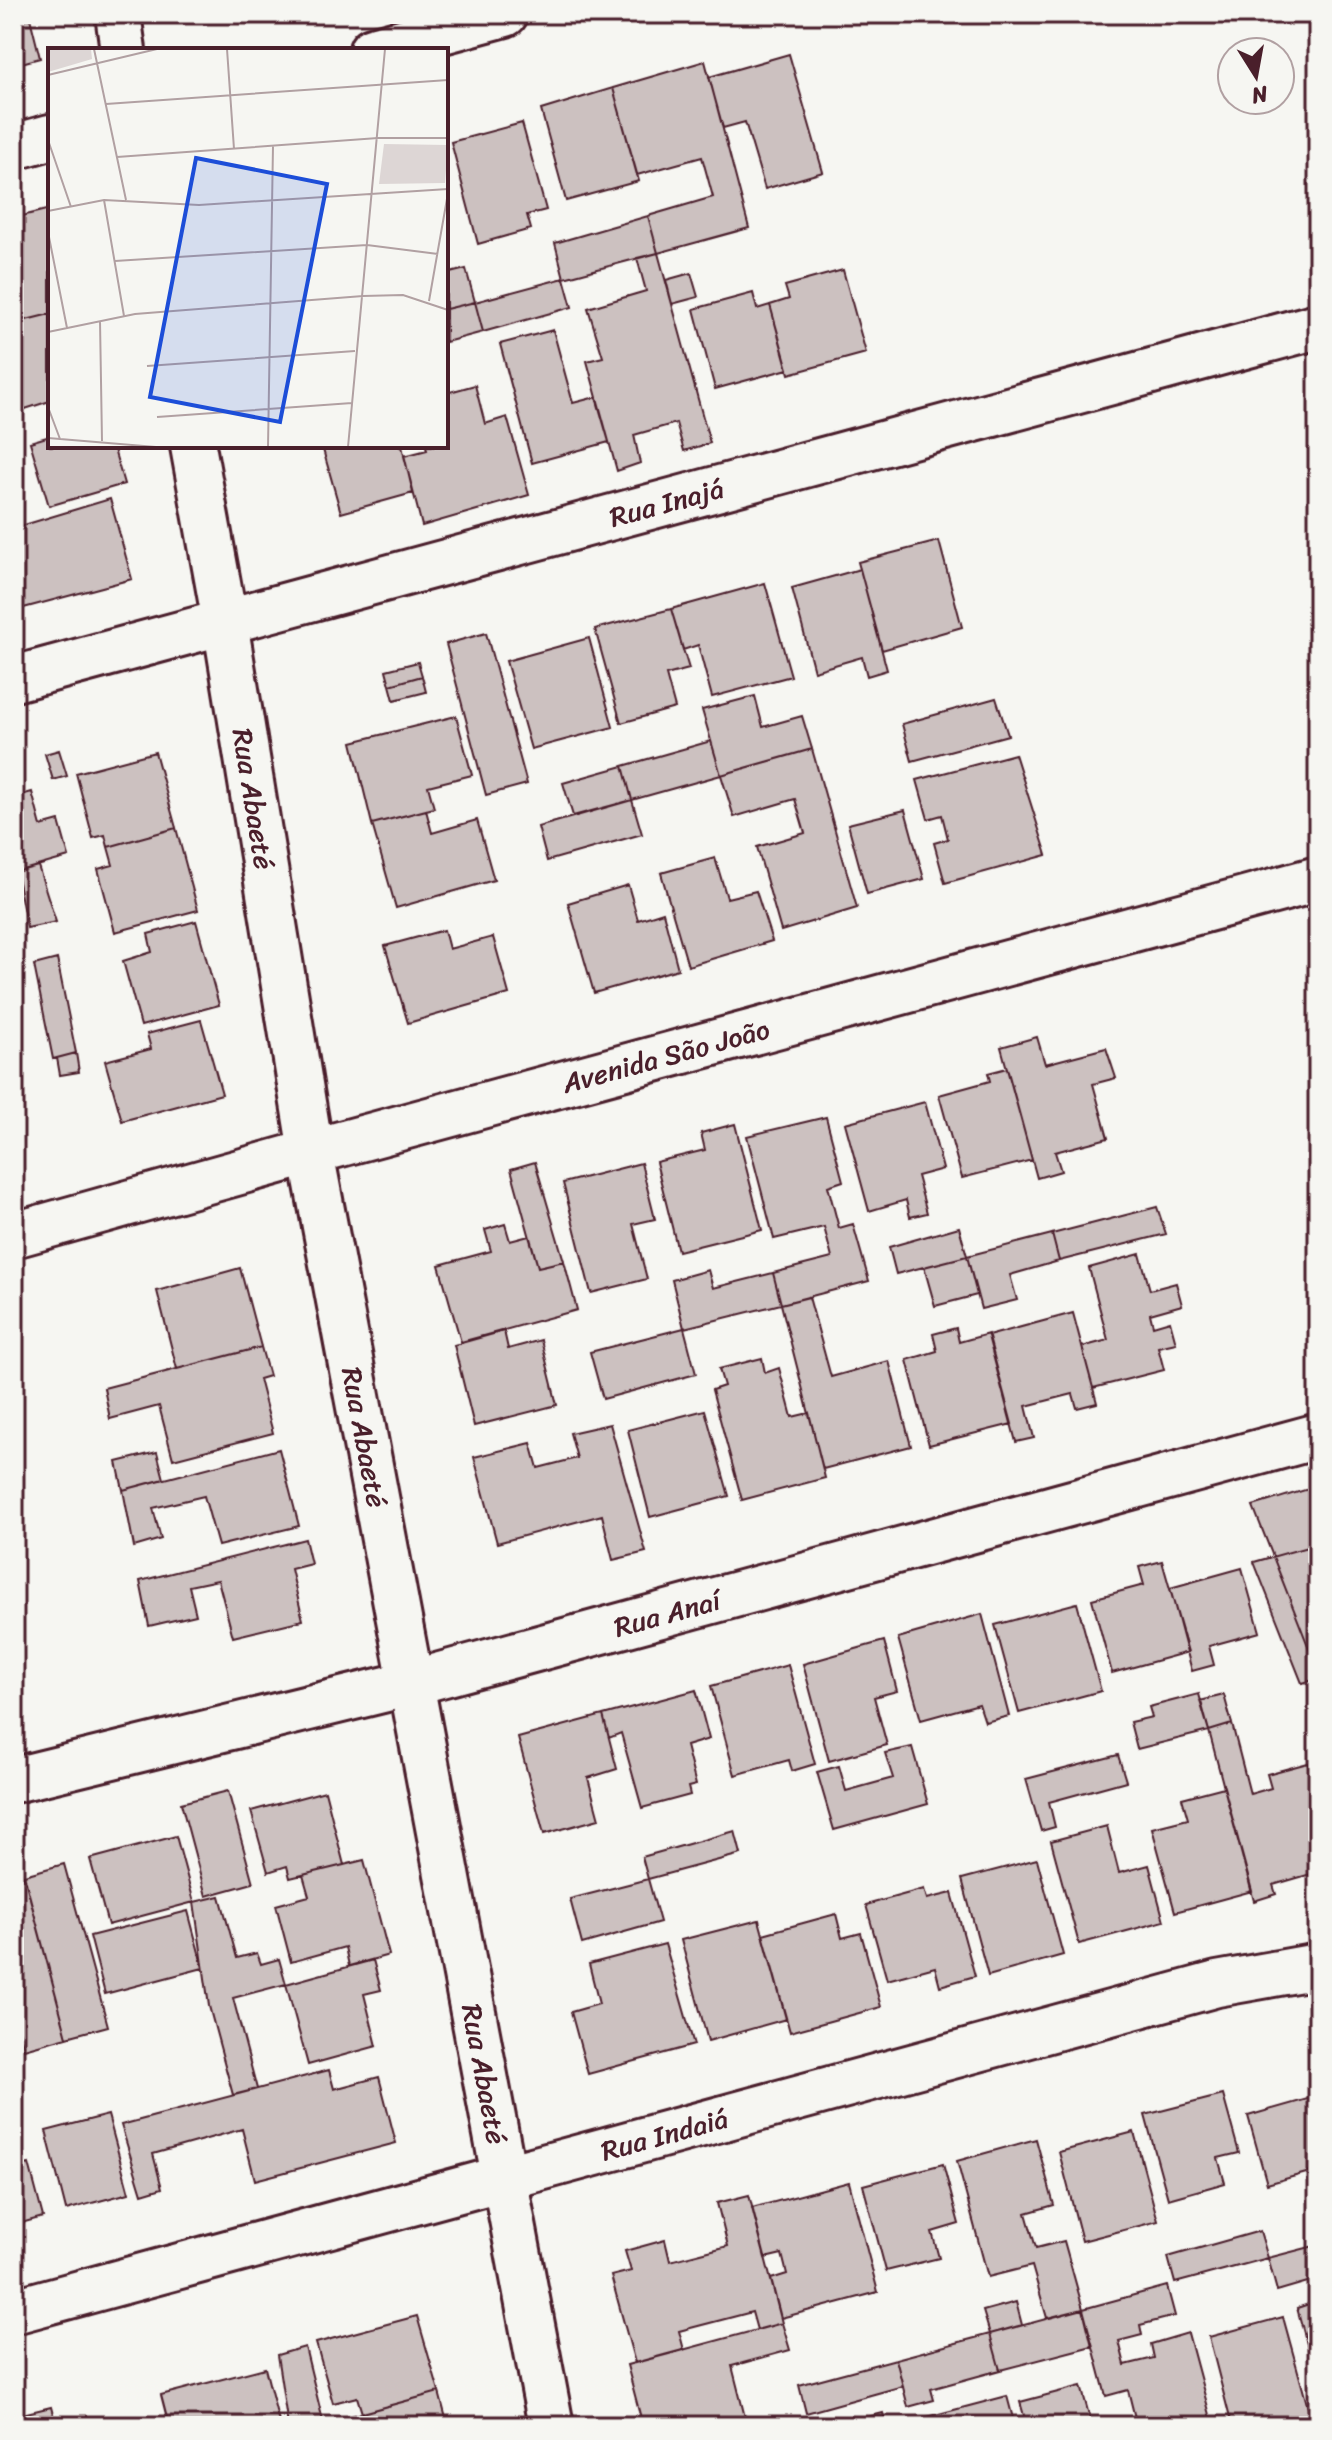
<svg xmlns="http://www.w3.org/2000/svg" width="1332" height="2440" viewBox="0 0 1332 2440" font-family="Sriracha,sans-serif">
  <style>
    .building { fill: #ccc1c0; stroke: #4a1f2b; stroke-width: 2 }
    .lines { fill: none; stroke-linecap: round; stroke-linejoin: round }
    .minor-casing { stroke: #4a1f2b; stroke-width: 50 }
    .minor { stroke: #f6f6f2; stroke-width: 44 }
    .labels { text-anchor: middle; stroke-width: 6; stroke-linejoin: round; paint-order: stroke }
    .street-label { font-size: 28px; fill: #4a1f2b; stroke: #f6f6f2 }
    .inset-road { fill: none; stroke: #b1a0a2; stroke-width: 2 }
    .view { fill: #1d4ed8; fill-opacity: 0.15; stroke: #1d4ed8; stroke-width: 4 }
    .inset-edge { fill: none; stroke: #4a1f2b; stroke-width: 4 }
  </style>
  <rect width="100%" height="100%" fill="#f6f6f2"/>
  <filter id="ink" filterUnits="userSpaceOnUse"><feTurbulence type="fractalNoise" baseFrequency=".0125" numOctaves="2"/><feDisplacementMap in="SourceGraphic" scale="16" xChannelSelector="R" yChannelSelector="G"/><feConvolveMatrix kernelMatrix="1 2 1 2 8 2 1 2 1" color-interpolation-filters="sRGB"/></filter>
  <g filter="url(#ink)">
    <path class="building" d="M14 14H29L40 58 14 65Z
      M789 54 823 172 765 189 745 122 723 128 709 77Z
      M705 61 749 228 658 253 648 216 713 197 702 157 637 175 613 88Z
      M613 88 639 181 566 201 541 110Z
      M522 123 546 210 527 215 531 229 478 244 451 142Z
      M50 209V314L14 323V218Z
      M648 216 658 253 564 278 555 243Z
      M658 253 710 443 684 451 676 423 634 435 640 463 617 471 587 361 603 357 588 308 646 291 637 258Z
      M466 269 475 302 446 309V274Z
      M843 270 866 353 789 374 770 305 789 299 785 286Z
      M691 273 698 297 672 304 666 280Z
      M564 278 572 307 483 332 475 302Z
      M753 293 757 309 770 305 788 369 715 389 694 309Z
      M475 302 483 332 446 342V309Z
      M50 314V401L22 410 14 384V323Z
      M553 330 573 403 596 397 609 442 532 463 500 344Z
      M475 385 485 424 507 417 529 495 422 526 404 456 427 450 426 446H446V393Z
      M50 436V446H113L124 484 49 506 30 442Z
      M322 446H402L413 493 341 513Z
      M110 499 132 579 16 610 21 632 14 634V528Z
      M939 541 962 627 882 650 858 562Z
      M860 569 887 670 867 676 862 657 814 671 792 588Z
      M765 583 791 676 712 697 698 645 683 650 671 609Z
      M671 609 689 669 666 675 675 708 621 723 595 629Z
      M486 633 527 784 486 795 446 644Z
      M589 638 613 727 531 749 506 661Z
      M418 662 422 676 390 685 386 670Z
      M422 676 426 692 394 700 390 685Z
      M755 696 763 727 802 716 812 749 721 775 702 710Z
      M996 698 1008 735 912 761 902 724Z
      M456 716 472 775 428 786 434 808 372 824 352 742Z
      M711 741 721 775 632 800 623 766Z
      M812 749 857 908 781 931 757 847 805 833 795 799 734 817 721 775Z
      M59 750 67 776 53 780 45 754Z
      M155 752 176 828 108 847 105 835 93 838 76 773Z
      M1015 754 1047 855 945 883 934 843 948 839 942 815 928 819 917 780Z
      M623 766 632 800 573 816 563 783Z
      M32 792 41 826 59 821 69 857 16 872 14 797Z
      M632 800 642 834 547 861 538 827Z
      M426 810 432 833 477 820 494 880 396 908 372 824Z
      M905 810 924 879 867 894 848 824Z
      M176 828 198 910 115 932 98 869 113 865 108 847Z
      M715 858 727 898 756 891 772 941 688 966 661 873Z
      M38 866 56 922 27 928 16 872Z
      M628 885 638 920 663 912 678 969 594 993 568 903Z
      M196 921 219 1005 141 1026 123 961 152 952 148 934Z
      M444 930 449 949 493 937 509 994 408 1023 385 946Z
      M57 959 76 1053 53 1059 34 965Z
      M201 1020 222 1094 122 1121 105 1061 151 1049 147 1034Z
      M1037 1037 1045 1064 1106 1048 1116 1078 1093 1084 1108 1138 1055 1152 1061 1171 1037 1178 1001 1047Z
      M76 1053 79 1072 60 1075 57 1058Z
      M1007 1068 1032 1160 962 1178 939 1095 990 1081 988 1073Z
      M925 1102 943 1169 917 1176 927 1213 910 1217 906 1200 869 1211 845 1123Z
      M826 1117 843 1181 828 1186 839 1228 853 1224 869 1281 781 1304 773 1273 832 1258 824 1227 774 1239 747 1136Z
      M735 1124 762 1230 678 1251 656 1162 705 1150 701 1133Z
      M535 1162 564 1261 538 1267 511 1169Z
      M641 1163 655 1219 633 1224 647 1279 591 1293 563 1183Z
      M1157 1207 1166 1234 1059 1261 1052 1234Z
      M505 1224 510 1241 529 1236 538 1267 564 1261 577 1310 461 1342 439 1265 491 1251 485 1230Z
      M959 1227 967 1256 896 1274 889 1247Z
      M1052 1234 1059 1261 1010 1275 1017 1300 981 1309 967 1256Z
      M1140 1254 1150 1290 1176 1283 1182 1305 1150 1314 1153 1326 1170 1321 1176 1343 1158 1347 1164 1370 1093 1388 1082 1347 1108 1340 1089 1268Z
      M967 1256 977 1295 935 1306 924 1267Z
      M240 1268 261 1347 177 1369 157 1291Z
      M708 1270 713 1288 773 1273 781 1304 684 1328 672 1280Z
      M809 1297 831 1377 889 1361 911 1446 823 1469 781 1304Z
      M1073 1313 1097 1403 1077 1408 1073 1394 1026 1406 1034 1438 1016 1442 988 1336Z
      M684 1328 696 1374 603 1399 590 1352Z
      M956 1328 959 1342 988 1334 1012 1424 929 1445 907 1360 937 1351 933 1334Z
      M504 1331 508 1349 541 1340 557 1405 474 1426 454 1345Z
      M261 1347 269 1376 259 1379 273 1433 173 1459 159 1406 110 1419 104 1388Z
      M762 1358 765 1373 779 1368 792 1417 809 1413 825 1478 742 1500 712 1390 724 1386 719 1369Z
      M705 1410 729 1496 650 1517 628 1430Z
      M610 1424 646 1552 613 1560 602 1515 497 1543 474 1457 531 1443 538 1468 577 1458 570 1433Z
      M279 1449 299 1526 218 1546 204 1496 153 1508 161 1539 134 1547 123 1490Z
      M157 1452 164 1479 123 1490 117 1462Z
      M1318 1486V1671L1253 1506Z
      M305 1539 311 1564 291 1569 303 1620 233 1637 218 1580 189 1586 196 1615 149 1626 140 1581Z
      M1318 1544V1679L1302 1683 1254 1562Z
      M1162 1561 1188 1652 1112 1673 1092 1599 1144 1585 1139 1567Z
      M1242 1568 1260 1632 1209 1646 1214 1665 1192 1671 1170 1588Z
      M1077 1603 1101 1691 1019 1713 995 1625Z
      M982 1614 1009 1716 985 1722 979 1704 921 1720 898 1638Z
      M884 1641 897 1691 874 1697 887 1745 829 1761 803 1664Z
      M788 1665 815 1764 792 1771 789 1760 735 1775 711 1686Z
      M696 1690 709 1739 686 1746 696 1785 688 1787 690 1795 642 1808 621 1733 609 1738 603 1715Z
      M1199 1694 1209 1731 1137 1749 1130 1722 1152 1717 1149 1707Z
      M1224 1695 1232 1724 1209 1731 1200 1701Z
      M603 1715 617 1769 588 1778 599 1819 544 1834 518 1738Z
      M1232 1724 1250 1794 1271 1788 1267 1774 1308 1763 1318 1799V1872L1273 1885 1276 1894 1254 1901 1209 1731Z
      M912 1747 928 1804 834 1830 817 1772 839 1766 846 1791 893 1778 885 1753Z
      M1118 1755 1126 1781 1049 1802 1055 1827 1041 1831 1026 1779Z
      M1224 1787 1252 1891 1175 1912 1152 1828 1188 1819 1182 1798Z
      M228 1791 253 1883 206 1896 181 1803Z
      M325 1791 344 1865 290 1878 287 1866 268 1872 251 1811Z
      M1107 1826 1119 1873 1149 1865 1164 1921 1079 1944 1051 1841Z
      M735 1831 741 1854 648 1879 642 1857Z
      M176 1836 194 1902 108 1925 90 1859Z
      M1037 1859 1063 1955 988 1976 962 1879Z
      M364 1860 389 1955 349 1966 345 1947 291 1962 276 1905 309 1896 303 1875Z
      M64 1864 108 2026 67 2037 24 1875Z
      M24 1876 67 2037 24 2049 14 2011V1878Z
      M648 1879 660 1922 582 1944 570 1899Z
      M924 1889 927 1899 952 1893 975 1976 940 1986 935 1967 887 1980 866 1905Z
      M220 1896 237 1958 257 1953 261 1964 279 1959 286 1984 233 1998 257 2089 233 2095 209 2006 194 1902Z
      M188 1911 203 1968 105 1994 90 1936Z
      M836 1914 842 1938 861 1933 881 2007 790 2032 763 1934Z
      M759 1920 786 2019 708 2041 681 1940Z
      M665 1944 694 2045 588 2074 571 2012 599 2004 589 1964Z
      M373 1960 381 1990 364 1994 377 2046 308 2065 286 1984Z
      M329 2070 334 2089 379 2077 396 2143 255 2180 242 2129 153 2154 162 2188 142 2194 121 2125Z
      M1223 2095 1239 2153 1218 2158 1225 2183 1168 2199 1145 2115Z
      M1318 2096V2155L1312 2157 1317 2170 1267 2184 1248 2116Z
      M108 2115 129 2193 66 2210 46 2131Z
      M1134 2132 1158 2221 1082 2241 1059 2152Z
      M1036 2139 1054 2205 1026 2213 1036 2248 1064 2241 1083 2309 1047 2318 1032 2266 988 2277 957 2161Z
      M29 2164 43 2217 14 2225V2168Z
      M943 2164 959 2224 932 2232 939 2258 886 2271 863 2185Z
      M849 2182 878 2292 781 2318 771 2279 787 2274 782 2254 765 2258 752 2208Z
      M749 2195 782 2323 757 2330 752 2312 679 2331 684 2350 635 2363 611 2276 631 2271 625 2251 665 2240 670 2261 728 2246 717 2203Z
      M1260 2231 1268 2258 1175 2283 1168 2257Z
      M1318 2245V2279L1277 2291 1268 2258Z
      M1167 2286 1175 2316 1140 2325 1142 2335 1119 2341 1125 2365 1154 2358 1151 2344 1188 2333 1213 2426H1137L1128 2390 1106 2396 1083 2309Z
      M1318 2301V2384L1297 2308Z
      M1016 2302 1022 2325 990 2334 983 2311Z
      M1083 2309 1092 2346 1000 2370 990 2334Z
      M417 2316 439 2392 362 2413 357 2397 333 2403 316 2343Z
      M1283 2317 1313 2426H1232L1209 2337Z
      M782 2323 790 2350 732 2366 747 2425 643 2426 627 2365Z
      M990 2334 1000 2370 931 2389 934 2400 908 2407 896 2359Z
      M305 2347 324 2425 288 2426 277 2355Z
      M896 2359 903 2386 806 2413 799 2385Z
      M265 2368 280 2426H169L161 2395Z
      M1081 2386 1092 2426H1027L1020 2402Z
      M439 2392 448 2426H350L347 2417Z
      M1007 2396 1015 2426H913L912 2421Z
      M51 2407 56 2426H14V2416Z
      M883 2413 886 2426H833Z"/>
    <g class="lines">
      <defs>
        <g id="minor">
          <path d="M118 14 123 50"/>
          <path d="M372 50 505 14"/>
          <path d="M14 147 50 137"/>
          <path id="s1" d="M193 446 225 622 311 1152 551 2426"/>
          <path id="s2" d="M14 679 1318 326"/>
          <path id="s3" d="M14 1235 311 1152 1318 879"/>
          <path id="s4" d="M14 1780 411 1683 1318 1436"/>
          <path id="s5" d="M14 2311 1217 1984 1318 1966"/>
        </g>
      </defs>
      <use href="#minor" class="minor-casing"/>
      <use href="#minor" class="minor"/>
    </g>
  </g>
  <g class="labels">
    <g class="street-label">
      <text dy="10" stroke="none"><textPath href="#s2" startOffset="676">Rua Inajá</textPath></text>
      <text dy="10" stroke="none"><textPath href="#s1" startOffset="358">Rua Abaeté</textPath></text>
      <text dy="10" stroke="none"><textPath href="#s3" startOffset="676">Avenida São João</textPath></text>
      <text dy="10" stroke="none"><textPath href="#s1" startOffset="1006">Rua Abaeté</textPath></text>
      <text dy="10" stroke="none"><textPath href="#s4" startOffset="674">Rua Anaí</textPath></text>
      <text dy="10" stroke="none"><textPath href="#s1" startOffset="1654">Rua Abaeté</textPath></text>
      <text dy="10" stroke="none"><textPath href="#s5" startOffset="674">Rua Indaiá</textPath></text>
    </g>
  </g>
  <g transform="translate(48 48)">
    <rect width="400" height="400" fill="#f6f6f2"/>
    <path d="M0 1H43L44 11 0 24ZM336 96 400 97 397 135 331 136Z" fill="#ddd6d5"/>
    <path class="inset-road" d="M46 1 78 152M179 1 186 101M0 27 109 1M58 56 400 32M0 92 23 159M69 109 330 90H400M56 152 76 268M0 163 56 152 151 157 400 141M0 184 19 280M67 213 319 197 390 206M381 253 400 145M52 273 54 393M0 284 87 266 315 248 355 247 400 262M99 318 307 303M0 359 12 391M109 369 304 355M0 390 108 399M220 399 225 98M300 399 337 1"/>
    <path class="view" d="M148 110 279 136 232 374 102 349Z"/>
    <rect width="400" height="400" class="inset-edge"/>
  </g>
  <rect width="1332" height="2440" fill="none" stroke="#f6f6f2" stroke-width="48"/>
  <rect x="24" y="24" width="1284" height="2392" fill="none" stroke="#4a1f2b" stroke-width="3" filter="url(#ink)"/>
  <g transform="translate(1256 76) rotate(169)"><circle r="38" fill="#f6f6f2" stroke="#b1a0a2" stroke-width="2"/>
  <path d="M0-6L14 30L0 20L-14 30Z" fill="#4a1f2b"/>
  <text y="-12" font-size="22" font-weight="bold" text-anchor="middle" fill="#4a1f2b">N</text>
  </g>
</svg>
